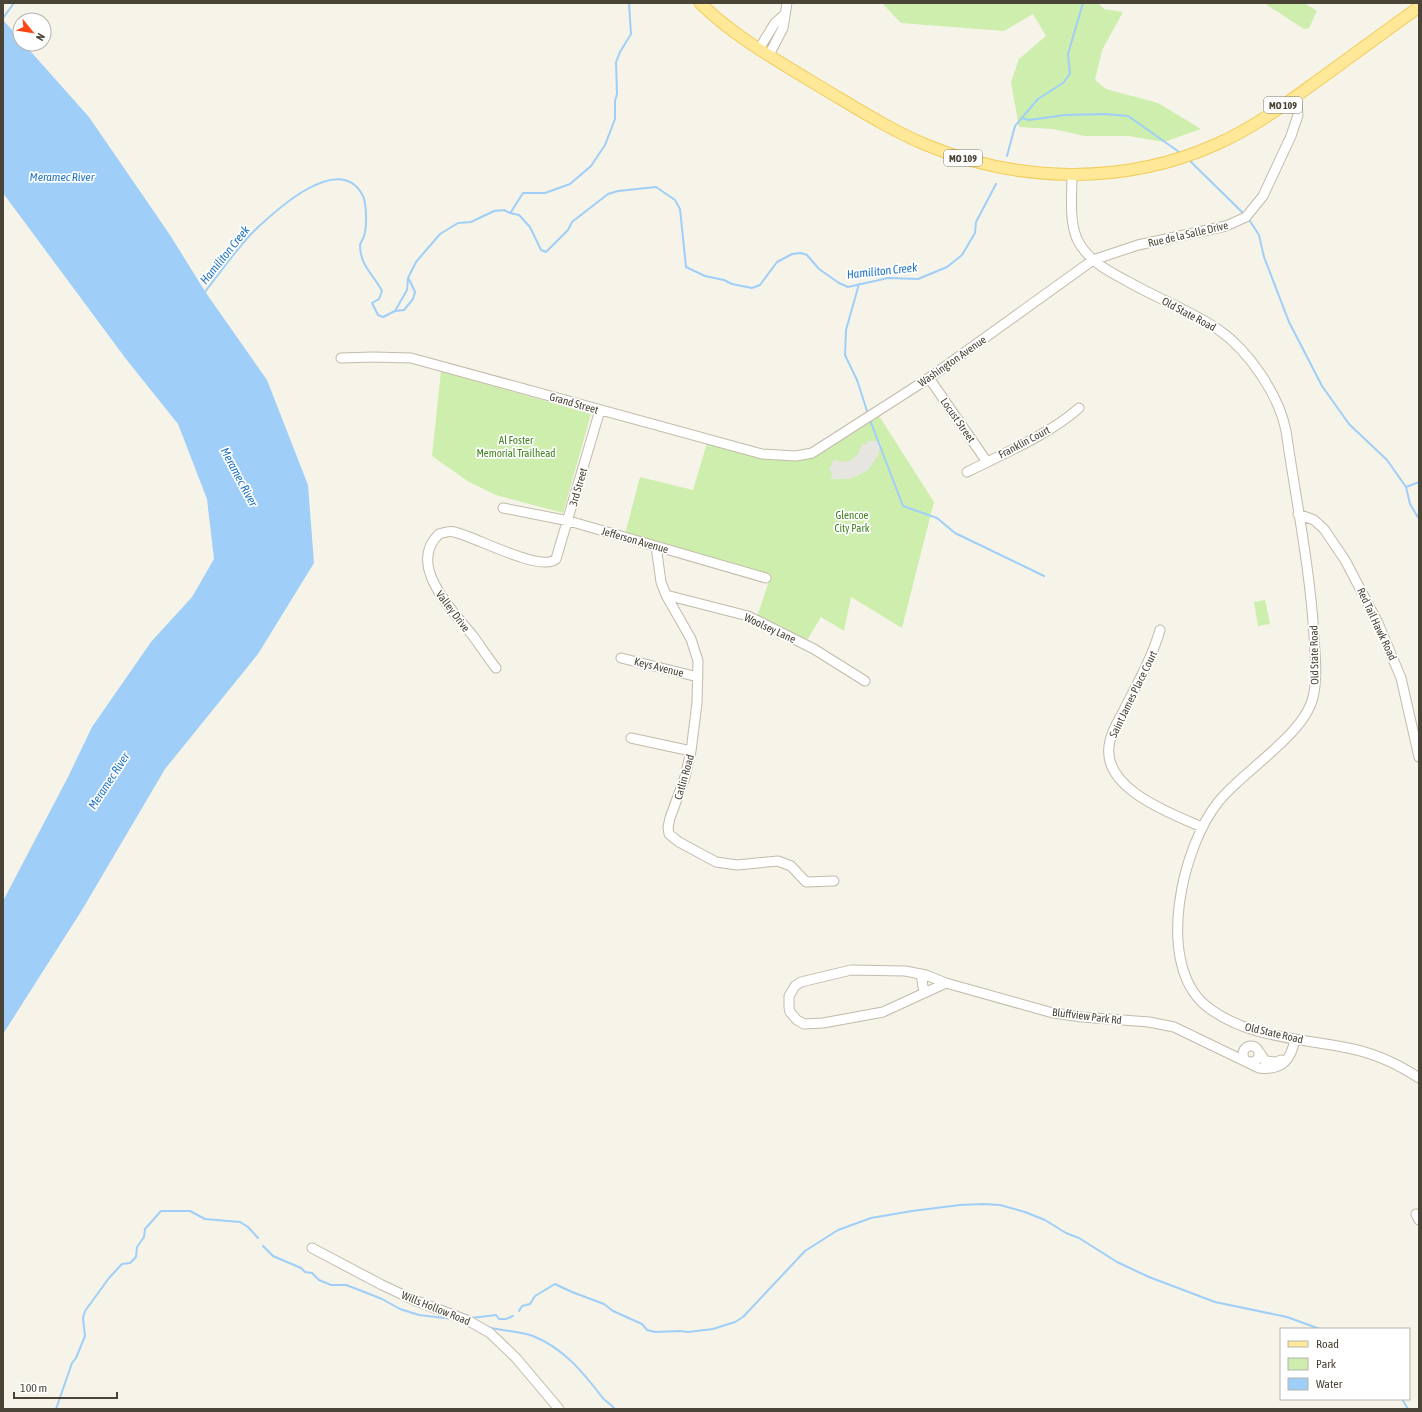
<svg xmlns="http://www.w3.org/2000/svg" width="1422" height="1412" viewBox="0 0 1422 1412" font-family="'Asap Condensed',sans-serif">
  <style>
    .green { fill: #cdeead }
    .parking { fill: #e7e5e0 }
    .water { fill: #9fcff8 }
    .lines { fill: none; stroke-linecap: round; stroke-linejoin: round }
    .stream { stroke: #9fcff8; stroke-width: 2 }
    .minor-casing { stroke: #c3bbaa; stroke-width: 11 }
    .major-casing { stroke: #f1cd5b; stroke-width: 13 }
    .minor { stroke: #fff; stroke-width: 9 }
    .major { stroke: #ffe898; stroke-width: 11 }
    .labels { text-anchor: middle; stroke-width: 3.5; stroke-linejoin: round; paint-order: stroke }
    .shield { fill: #fff; stroke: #807c72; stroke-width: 1 }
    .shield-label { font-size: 10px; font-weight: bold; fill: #4a4436 }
    .street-label { font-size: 11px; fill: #4a4436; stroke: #fff }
    .park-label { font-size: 11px; fill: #418421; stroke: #fff }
    .water-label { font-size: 12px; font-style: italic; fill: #2276c4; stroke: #fff }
  </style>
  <rect width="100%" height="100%" fill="#f6f3e8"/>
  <path class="green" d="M882 3H1098L1104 9 1123 12 1102 50 1095 80 1106 89 1158 103 1201 129 1164 142 1129 136H1085L1053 129 1019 127 1011 82 1019 59 1046 36 1033 14 1004 31 901 23Z
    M1264 3H1304L1317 11 1309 28 1304 29Z
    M441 371 591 414 563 513 496 495 469 482 432 456Z
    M879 416 934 502 902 628 851 597 844 631 821 617 806 642 757 617 771 575 625 534 640 477 693 490 707 443 795 459Z
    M1265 600 1270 624 1258 626 1254 602Z"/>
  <path class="parking" d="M867 441H881L878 456 868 470 851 479H830L833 473 829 470 834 460 846 462 851 460 859 453 862 444H867Z"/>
  <path class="water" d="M3 20 20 39V44H24L89 117 170 235 206 293 267 380 308 485 314 563 258 654 165 769 82 910 3 1034V901L67 779 92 727 151 642 192 597 214 559 207 499 178 424 126 359 3 193Z"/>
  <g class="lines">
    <path class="stream" d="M3 18 14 3
      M1022 118 1029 120 1065 115 1105 114 1128 116 1182 154
      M1007 156 1015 126 1038 99 1063 83 1070 74 1068 54 1083 3
      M1188 159 1245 215
      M511 212 523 193H545L570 184 591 166 605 145 615 119V101L617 94 616 62 620 52 631 34 629 3
      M1248 218 1259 235 1264 257 1289 322 1322 386 1349 424 1387 460 1406 487 1410 504 1419 519
      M859 284 846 330 845 355 857 380 868 414
      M204 293C220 273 236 249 254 231 275 211 338 152 362 194 367 202 367 227 364 236 363 239 361 242 360 245 360 266 374 275 382 291L379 299 372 303 378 315 383 317 395 311 407 290 408 278 416 262 440 234 458 223 471 222 494 211 504 210 510 213 519 215 530 227 541 250 546 252 568 230 572 222 608 194 618 191 656 187 675 200 680 209 686 267 705 276 724 280 732 284 752 288 760 285 777 262 792 254 801 253 807 255 819 269 839 283 848 287 888 278 918 279 947 267 962 255 975 233 976 222 996 184
      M395 311 404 310 413 299 415 292 409 279
      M870 420 903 506 937 518 955 533 1044 576
      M1406 487 1419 482
      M263 1246 273 1256 301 1268 305 1272 312 1273 319 1280 331 1285H346L362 1291 382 1299 400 1309 419 1315 453 1319
      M519 1311 522 1306 530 1304 535 1296 555 1284 572 1292 604 1304 613 1311 642 1324 647 1330 655 1332 680 1331 688 1332 713 1329 735 1322 743 1317 805 1251 838 1230 871 1218 912 1211 960 1205 983 1204 1000 1205 1025 1212 1045 1220 1066 1233 1079 1238 1117 1262 1149 1277 1215 1302 1287 1317 1320 1329
      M471 1318 496 1315 499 1319H506L513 1316
      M487 1327C502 1331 518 1331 533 1336 563 1348 583 1372 602 1397 605 1401 611 1404 615 1409
      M1402 1399 1408 1409
      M56 1409 72 1363 76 1358 85 1336 83 1318 85 1311 109 1278 122 1264 130 1263 136 1257 137 1247 144 1237 145 1229 161 1211H190L205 1219 240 1222 248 1227 258 1238"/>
    <defs>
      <path id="minor" d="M759 49 775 23 785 14
        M769 55 783 28 787 3
        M1072 175C1072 195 1069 220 1077 239 1087 260 1108 271 1127 281 1156 298 1192 311 1219 330 1249 351 1279 395 1286 431 1296 500 1310 568 1314 636 1315 656 1318 677 1313 697 1305 734 1243 771 1219 801 1182 846 1155 962 1205 1005 1245 1038 1300 1038 1348 1048 1374 1053 1398 1064 1419 1078
        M341 358 373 357 411 358 762 454 796 456 812 453 929 378 1093 260 1138 245 1226 226 1246 217 1263 196 1291 136 1298 115 1296 96
        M929 378 987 462
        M967 472C1003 454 1050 434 1079 408
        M503 508 569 521 766 578
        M1298 514 1314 520 1324 529 1345 560 1378 623 1401 678 1419 757
        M656 546 661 582 666 595 691 639 698 661 697 703 691 751 685 777 670 818 668 827 669 834 679 842 716 862 737 865 778 861 791 866 806 882 834 881
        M666 595 748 616 814 649 865 681
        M1160 630C1152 658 1137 684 1124 710 1119 720 1112 730 1110 741 1098 787 1169 813 1202 827
        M621 658 698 677
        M496 668C488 658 481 647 473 636 453 611 406 565 439 534 444 533 449 530 454 532 474 536 541 573 556 559L600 410
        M631 738 691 751
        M921 974 924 993
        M946 983 883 1012 823 1023 804 1024 797 1020 790 1012 789 1007V996L795 986 801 982 851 970 905 971 926 975 946 983 1053 1013 1082 1017 1149 1022 1174 1027 1259 1068C1282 1071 1291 1060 1295 1039
        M1243 1054a8 8 0 1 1 16 0a8 8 0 1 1-16 0Z
        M1260 1053 1265 1061 1276 1062 1281 1060
        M1416 1214 1419 1220
        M312 1248 382 1285 414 1300 469 1321 490 1333 516 1358 559 1409"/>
      <path id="major" d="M700 3C736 38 781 63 824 89 856 108 889 129 924 144 1017 183 1124 186 1217 144 1255 127 1287 103 1320 79 1353 55 1386 31 1419 7"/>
    </defs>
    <use href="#minor" class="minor-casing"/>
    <use href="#major" class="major-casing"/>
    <use href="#minor" class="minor"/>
    <use href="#major" class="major"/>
  </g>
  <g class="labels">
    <g class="shield">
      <rect x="1264" y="97" width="38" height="16" rx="3"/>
      <rect x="944" y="150" width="38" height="16" rx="3"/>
    </g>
    <g class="shield-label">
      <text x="1283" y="109">MO 109</text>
      <text x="963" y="162">MO 109</text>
    </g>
    <g class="street-label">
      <text transform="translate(1188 234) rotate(-13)" y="4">Rue de la Salle Drive</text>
      <text transform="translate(1189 314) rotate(28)" y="4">Old State Road</text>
      <text transform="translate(952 361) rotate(-35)" y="4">Washington Avenue</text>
      <text transform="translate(574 403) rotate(16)" y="4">Grand Street</text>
      <text transform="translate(958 420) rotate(55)" y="4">Locust Street</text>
      <text transform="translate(1024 442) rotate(-28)" y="4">Franklin Court</text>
      <text transform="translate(578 487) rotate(-74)" y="4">3rd Street</text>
      <text transform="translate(635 540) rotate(16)" y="4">Jefferson Avenue</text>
      <text transform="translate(453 611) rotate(53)" y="4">Valley Drive</text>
      <text transform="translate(1377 624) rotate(65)" y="4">Red Tail Hawk Road</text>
      <text transform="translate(770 628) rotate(25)" y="4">Woolsey Lane</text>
      <text transform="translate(1314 655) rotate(-91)" y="4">Old State Road</text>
      <text transform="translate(659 667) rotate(14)" y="4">Keys Avenue</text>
      <text transform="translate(1133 694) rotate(-64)" y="4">Saint James Place Court</text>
      <text transform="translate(684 777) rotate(-74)" y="4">Catlin Road</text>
      <text transform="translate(1087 1016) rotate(7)" y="4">Bluffview Park Rd</text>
      <text transform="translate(1274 1033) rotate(13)" y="4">Old State Road</text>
      <text transform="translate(436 1308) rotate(22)" y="4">Wills Hollow Road</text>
    </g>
    <g class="park-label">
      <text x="516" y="444">Al Foster<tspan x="516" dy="13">Memorial Trailhead</tspan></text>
      <text x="852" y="519">Glencoe<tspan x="852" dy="13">City Park</tspan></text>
    </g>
    <g class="water-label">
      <text x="62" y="181">Meramec River</text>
      <text transform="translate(225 255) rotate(-51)" y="4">Hamiliton Creek</text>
      <text transform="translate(882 271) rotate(-6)" y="4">Hamiliton Creek</text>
      <text transform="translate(239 477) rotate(62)" y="4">Meramec River</text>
      <text transform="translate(109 781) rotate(-57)" y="4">Meramec River</text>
    </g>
  </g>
  <rect width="1422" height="1412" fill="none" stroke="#4a4436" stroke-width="8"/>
  <rect x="1280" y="1328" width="130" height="72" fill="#ffffff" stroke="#b7b4af"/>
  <rect x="1288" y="1341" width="20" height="6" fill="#ffe898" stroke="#b7b4af"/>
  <text x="1316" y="1348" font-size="12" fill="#4a4436">Road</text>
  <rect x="1288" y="1358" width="20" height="12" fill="#cdeead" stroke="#b7b4af"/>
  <text x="1316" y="1368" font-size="12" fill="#4a4436">Park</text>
  <rect x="1288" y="1378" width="20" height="12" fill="#9fcff8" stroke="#b7b4af"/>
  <text x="1316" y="1388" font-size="12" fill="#4a4436">Water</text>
  <g transform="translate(32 32) rotate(120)"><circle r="19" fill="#ffffff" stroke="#b7b4af"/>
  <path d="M0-3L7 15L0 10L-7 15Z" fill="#ff4716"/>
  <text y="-6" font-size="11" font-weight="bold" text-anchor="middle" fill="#4a4436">N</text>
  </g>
  <path d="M14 1392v6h103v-6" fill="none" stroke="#4a4436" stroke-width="2"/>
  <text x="20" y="1392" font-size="12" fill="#4a4436" stroke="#ffffff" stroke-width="3" paint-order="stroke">100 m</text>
</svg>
